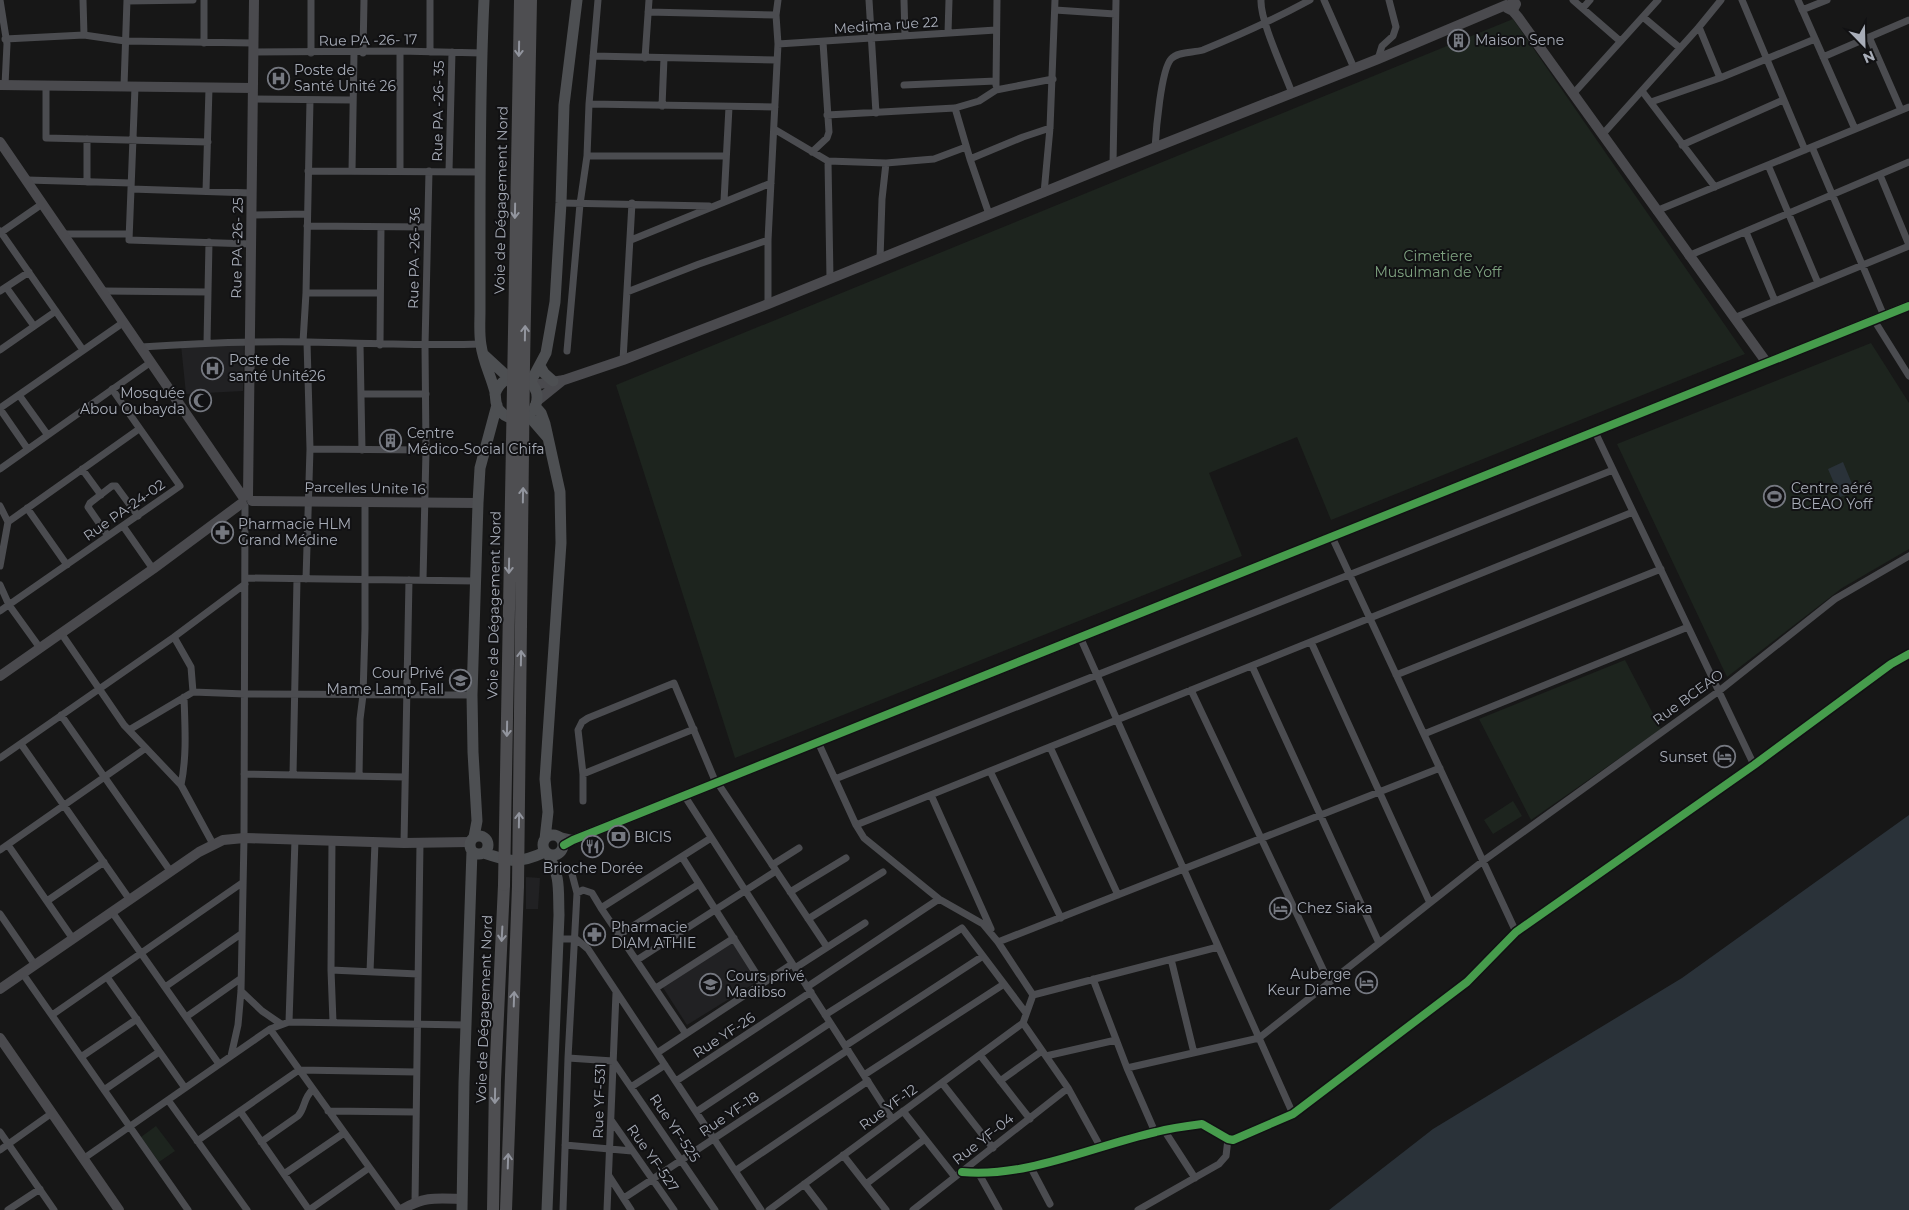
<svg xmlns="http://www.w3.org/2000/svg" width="1909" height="1210" viewBox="0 0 1909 1210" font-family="Montserrat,sans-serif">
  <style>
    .built { fill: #212123 }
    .green { fill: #1d241e }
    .water { fill: #2a3239 }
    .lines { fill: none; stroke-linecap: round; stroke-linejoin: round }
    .street { stroke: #4b4c50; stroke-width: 7 }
    .secondary { stroke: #4a4a4e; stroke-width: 10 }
    .primary { stroke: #4d4f52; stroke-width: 11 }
    .highway { stroke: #4e4e51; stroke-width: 12 }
    .highway-bridge { stroke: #4e4e51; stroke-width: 12 }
    .cycleway-casing { stroke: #111113; stroke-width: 11 }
    .cycleway { stroke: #469c4c; stroke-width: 8 }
    .oneway { stroke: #92959e }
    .labels { text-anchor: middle; stroke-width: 4; stroke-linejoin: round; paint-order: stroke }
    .street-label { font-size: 14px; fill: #a8adb8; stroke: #111113 }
    .poi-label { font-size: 14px; fill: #a8adb8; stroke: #111113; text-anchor: start }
    .park-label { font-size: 14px; fill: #7fa381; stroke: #111113 }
  </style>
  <rect width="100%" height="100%" fill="#171717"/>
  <path class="built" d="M244 344 243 391 186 394 181 345Z
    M452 669H461V673H466L468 675V688H452Z
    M526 877 540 878 538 909H526Z
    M734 941 758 981 687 1025 662 986Z"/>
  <path class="green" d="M1513 19 1745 354 1331 520 1297 437 1209 473 1242 556 735 758 616 385Z
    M1871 343 1909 403V549L1842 588 1727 677 1617 444Z
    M1625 660 1661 729 1531 820 1479 719Z
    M1513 801 1522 816 1493 834 1484 820Z
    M156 1126 175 1151 159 1162 141 1137Z"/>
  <path class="water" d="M1843 462 1855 491 1840 497 1828 469Z
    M1909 815V1210H1329L1433 1129 1682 978Z"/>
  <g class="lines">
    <path class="street" d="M0 0 7 44 5 85
      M83 0 84 35
      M204 0V43
      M869 0 876 113
      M904 0 905 36
      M1261 0C1260 21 1284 71 1292 93
      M1324 0 1354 68
      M1573 0 1620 41
      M1742 0 1805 150
      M1798 0 1855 129
      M127 1 193 0
      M1583 8 1590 0
      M1055 10 1115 14
      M1802 10 1827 0
      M648 12 776 15
      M1643 17 1680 48
      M1699 27 1720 78
      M948 33 949 0
      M1869 37 1901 110
      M5 39 84 35 125 41 254 43
      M778 44 996 30
      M400 51V171
      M254 52 400 51 482 53
      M430 52V0
      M311 53V0
      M363 53 364 0
      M593 56 777 60
      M1823 57 1909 20
      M645 58 649 0
      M1378 59 1382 46 1393 36 1396 27 1389 0
      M46 85V138L208 142
      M904 85 996 81
      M996 85 997 0
      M124 86 127 0
      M135 87 129 240 251 244
      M1642 91 1715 187
      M1573 94 1658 0
      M253 99 353 100
      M1651 102 1720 78 1815 39
      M589 104 775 107
      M662 106 664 58
      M955 108 970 159 989 214
      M827 115 955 108 979 101 996 90 1053 79
      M774 129 828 161 886 163 934 159 966 147
      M1602 135 1699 27 1721 0
      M1682 145 1783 100
      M1812 147 1884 316
      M1155 148C1156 131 1161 70 1171 59 1178 51 1194 53 1203 50 1240 35 1275 19 1310 0
      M812 152 827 138 829 132 823 42
      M587 156H726
      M970 159 1023 137 1050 128
      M828 161 830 279
      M1113 164 1116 0
      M1768 165 1818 283
      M308 171 480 172
      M352 171 354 53
      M449 171 452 52
      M1880 175 1909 245
      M27 180 131 183
      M87 182V139
      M131 189 252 193
      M206 191 209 88
      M1044 193 1050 128 1055 0
      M724 201 729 107
      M561 203 709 206
      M1656 211 1909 107
      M251 215 307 214
      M307 226 427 227
      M0 231 83 350
      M1746 232 1775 301
      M0 233 42 204
      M63 234H129
      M631 240 771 183
      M1688 256 1909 162
      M880 259 882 199 886 163
      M6 287 34 326
      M0 291 29 272
      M103 291 208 292 207 343
      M208 292 209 242
      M627 292 699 264 768 240
      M306 293H379
      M768 304V240L778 44 776 15 778 0
      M1734 318 1909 246
      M1874 320 1909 376
      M303 342 306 293 310 100
      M360 344 362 450
      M380 345 381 227
      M141 347C197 343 253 341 309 342 366 343 423 346 481 344
      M0 350 56 311
      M567 351 580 204 587 156 589 104 598 0
      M623 360 632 203
      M362 394H426
      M19 395 47 434
      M0 408 124 322
      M0 409 27 448
      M1595 432 1754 765
      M310 449 426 450
      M0 469 151 362
      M82 469 101 495
      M0 506 8 522
      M27 508 67 565
      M123 526 153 569
      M108 536 88 507 90 503 112 486H116L138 516
      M1332 537 1516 932
      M0 566 8 522 139 429
      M245 578 476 581
      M306 579 310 449 307 342
      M423 580 426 450 425 346 429 171
      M0 585 9 605 40 648
      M0 611 180 486 112 389
      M61 633 124 725 181 785 213 844
      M174 637 191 667 193 692
      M1080 637 1293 1114
      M1311 642 1430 903
      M1252 666 1379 943
      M1396 675 1661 569
      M1191 690 1329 982
      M61 715 171 872
      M129 730 193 692 245 694 472 695
      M1424 734 1688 627
      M818 742 856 825 864 838 939 899 983 924 998 942 1033 995
      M21 744 130 900
      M1050 747 1118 895
      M0 758 174 637 245 584
      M990 771 1061 918
      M244 774 405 777
      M583 774 694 729
      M293 775 297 579
      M359 776 360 719 363 695 365 629V502
      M835 779 1613 470
      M717 782 827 947
      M181 785C187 756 185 727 184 697
      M684 795 892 1119
      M931 795 991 929
      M583 801V774L578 730 582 722 588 718 674 683 716 783
      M856 825 1633 512
      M332 840 331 970 333 1022
      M404 843 409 580
      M8 845 73 939
      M0 850 146 748
      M682 857 762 983
      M772 865 799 848
      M572 874 577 893 583 890 592 893 601 908 686 1034
      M790 892 846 858
      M47 901 104 862
      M601 908 711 838
      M112 912 219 1064
      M0 914 35 965
      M808 919 883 872
      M619 935 699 884
      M558 939H576L588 949 761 1210
      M998 942 1440 768
      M1171 959 1194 1053
      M637 960 776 871
      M795 968 865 923
      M331 970 418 974
      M370 972 375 842
      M23 974 188 1210
      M107 977 185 1088
      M1093 979 1127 1068 1155 1132
      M165 987 241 934
      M807 987 939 899
      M656 988 734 938
      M241 991 262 1011 281 1024
      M1033 995 1218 947
      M52 1015 242 883
      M825 1015 962 928 1026 1013
      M186 1017 240 979
      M289 1022 295 839
      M1023 1023 1068 1088 1101 1148
      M1023 1023 1033 995
      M270 1029 400 1210
      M845 1046 983 956
      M657 1053 792 964
      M980 1055 1030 1119
      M231 1056 238 1025 241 991 244 838 245 506
      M1046 1056 1116 1040
      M81 1057 137 1019
      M568 1058 613 1061 715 1210
      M1127 1068 1259 1038 1483 861 1719 691 1835 599 1909 556
      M864 1075 1004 984
      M676 1081 811 992
      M1000 1081 1042 1051
      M942 1083 993 1148
      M631 1087 665 1065
      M104 1090 159 1052
      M168 1100 247 1210
      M240 1111 309 1210
      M328 1111 416 1112
      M903 1111 955 1177
      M696 1112 830 1023
      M611 1120 674 1210
      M1164 1130 1195 1178
      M0 1132 54 1210
      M197 1141 299 1070 416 1072
      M261 1142 298 1116C306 1107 302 1100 313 1089
      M565 1145 632 1151
      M0 1150 52 1113
      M843 1155 886 1210
      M83 1159 270 1029 289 1022 466 1025
      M1030 1166 1050 1204
      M735 1171 868 1081
      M962 1172C1027 1178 1093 1146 1156 1132 1171 1128 1186 1126 1202 1124L1228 1139 1233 1140 1293 1114 1467 982 1516 932 1754 765 1891 664 1909 654
      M284 1174 344 1133
      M979 1174 999 1210
      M609 1176 631 1210
      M804 1184 824 1210
      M866 1184 925 1139
      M624 1198 848 1050
      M415 1202 420 843
      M8 1210 40 1189
      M309 1210 369 1168
      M563 1210 568 1058 577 893
      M607 1210 616 993
      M769 1210 1023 1023
      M913 1210 1068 1088
      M1138 1210 1219 1164 1226 1156 1228 1139"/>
    <path class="secondary" d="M1507 8 1511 10 1514 8 1516 4 1513 0
      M1512 10 1518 17 1767 363
      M0 85 253 88
      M0 142 243 497
      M533 385 564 380 623 360 768 304 1113 164 1378 59 1506 5
      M537 401 563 380
      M248 496 254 0
      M252 501 478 503
      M0 676 153 569 242 503
      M560 837 573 840
      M564 845 573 840 1909 306
      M0 989 199 852 223 840 244 838 404 843 470 842
      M0 1038 119 1210
      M401 1210C425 1196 436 1198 462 1199"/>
    <path class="primary" d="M484 0C480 80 480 159 480 239 480 263 480 287 480 311 480 322 479 334 481 345 483 361 491 376 495 392 496 399 495 405 499 410 507 420 521 421 530 413 533 411 535 408 536 404 544 378 505 365 495 394
      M484 355 509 378
      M540 366 544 373 553 381
      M530 383 546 353 555 302 561 203 564 105 577 0
      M535 406 541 413 545 424 560 492 561 543 545 779 548 812 545 839
      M528 415 547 437
      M543 845a10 10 0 1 1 20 0a10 10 0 1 1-20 0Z
      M470 845a9 9 0 1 1 18 0a9 9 0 1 1-18 0Z
      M474 837 477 821 473 752 472 695 478 503 480 468 497 405
      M484 853C510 862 519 864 545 852
      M462 1210 464 1083 472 851
      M547 1210 559 915C558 889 561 878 548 854"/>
    <path class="highway" d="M493 1210 495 1080 504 885
      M506 1210 518 886"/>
    <path class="highway-bridge" d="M504 885 520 0
      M518 886 524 365 531 0"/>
    <defs>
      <path id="cycleway" d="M564 845 573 840 1909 306
        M962 1172C1027 1178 1093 1146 1156 1132 1171 1128 1186 1126 1202 1124L1228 1139 1233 1140 1293 1114 1467 982 1516 932 1754 765 1891 664 1909 654"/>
    </defs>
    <use href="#cycleway" class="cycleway-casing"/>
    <use href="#cycleway" class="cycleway"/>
  </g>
  <defs><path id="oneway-shaft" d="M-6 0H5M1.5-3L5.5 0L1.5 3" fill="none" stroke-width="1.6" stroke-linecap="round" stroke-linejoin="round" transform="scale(1.25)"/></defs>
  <g class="oneway">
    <use href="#oneway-shaft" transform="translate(519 49) rotate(91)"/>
    <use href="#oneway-shaft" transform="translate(515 211) rotate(91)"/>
    <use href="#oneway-shaft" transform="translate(525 333) rotate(-89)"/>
    <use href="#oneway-shaft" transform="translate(523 495) rotate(-89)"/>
    <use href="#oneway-shaft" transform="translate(509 566) rotate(91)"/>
    <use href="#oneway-shaft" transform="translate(521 658) rotate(-89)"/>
    <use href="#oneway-shaft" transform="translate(507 729) rotate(91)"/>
    <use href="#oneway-shaft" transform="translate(519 820) rotate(-89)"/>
    <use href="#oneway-shaft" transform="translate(502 934) rotate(93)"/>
    <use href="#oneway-shaft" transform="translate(514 999) rotate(-88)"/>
    <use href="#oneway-shaft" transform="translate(495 1096) rotate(91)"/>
    <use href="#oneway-shaft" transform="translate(508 1161) rotate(-88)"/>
  </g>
  <defs>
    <symbol id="building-ring" viewBox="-11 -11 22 22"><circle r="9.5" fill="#111113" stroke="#757880" stroke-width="1.5"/><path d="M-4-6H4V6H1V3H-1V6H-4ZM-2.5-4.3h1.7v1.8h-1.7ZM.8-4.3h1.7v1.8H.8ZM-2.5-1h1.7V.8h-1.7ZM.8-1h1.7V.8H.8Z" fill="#757880"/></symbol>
    <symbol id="hospital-ring" viewBox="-11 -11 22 22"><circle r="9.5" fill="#111113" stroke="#757880" stroke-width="1.5"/><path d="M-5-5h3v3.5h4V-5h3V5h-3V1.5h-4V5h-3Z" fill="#757880"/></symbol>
    <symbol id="mosque-ring" viewBox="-11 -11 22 22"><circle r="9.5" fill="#111113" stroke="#757880" stroke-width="1.5"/><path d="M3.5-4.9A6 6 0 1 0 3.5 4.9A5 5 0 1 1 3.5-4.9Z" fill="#757880"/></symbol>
    <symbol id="stadium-ring" viewBox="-11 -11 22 22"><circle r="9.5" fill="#111113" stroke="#757880" stroke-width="1.5"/><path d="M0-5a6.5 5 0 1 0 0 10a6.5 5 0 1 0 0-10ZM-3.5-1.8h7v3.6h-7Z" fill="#757880"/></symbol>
    <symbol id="pharmacy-ring" viewBox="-11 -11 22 22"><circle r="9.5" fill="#111113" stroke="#757880" stroke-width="1.5"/><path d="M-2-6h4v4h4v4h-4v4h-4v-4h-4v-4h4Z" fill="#757880"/></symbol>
    <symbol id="school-ring" viewBox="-11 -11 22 22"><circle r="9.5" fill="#111113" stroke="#757880" stroke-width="1.5"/><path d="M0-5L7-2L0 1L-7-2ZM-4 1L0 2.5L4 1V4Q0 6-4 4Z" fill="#757880"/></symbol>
    <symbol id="hotel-ring" viewBox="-11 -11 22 22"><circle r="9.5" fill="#111113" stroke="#757880" stroke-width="1.5"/><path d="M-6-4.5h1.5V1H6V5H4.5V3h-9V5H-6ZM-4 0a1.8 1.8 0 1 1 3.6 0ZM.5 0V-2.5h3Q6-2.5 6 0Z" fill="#757880"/></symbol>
    <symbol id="bank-ring" viewBox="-11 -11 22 22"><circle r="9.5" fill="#111113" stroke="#757880" stroke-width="1.5"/><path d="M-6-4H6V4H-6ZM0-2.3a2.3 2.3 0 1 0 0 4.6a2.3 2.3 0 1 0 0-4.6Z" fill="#757880"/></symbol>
    <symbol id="restaurant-ring" viewBox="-11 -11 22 22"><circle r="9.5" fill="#111113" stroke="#757880" stroke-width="1.5"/><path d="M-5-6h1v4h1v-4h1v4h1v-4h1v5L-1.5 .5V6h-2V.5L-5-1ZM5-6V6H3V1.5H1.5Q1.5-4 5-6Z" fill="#757880"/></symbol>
  </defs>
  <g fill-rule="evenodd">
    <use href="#building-ring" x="1446" y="28" width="25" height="25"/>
    <use href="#hospital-ring" x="266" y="66" width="25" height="25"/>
    <use href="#hospital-ring" x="200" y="356" width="25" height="25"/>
    <use href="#mosque-ring" x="188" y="388" width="25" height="25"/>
    <use href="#building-ring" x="378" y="428" width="25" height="25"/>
    <use href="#stadium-ring" x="1762" y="484" width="25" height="25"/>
    <use href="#pharmacy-ring" x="210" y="520" width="25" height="25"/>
    <use href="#school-ring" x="448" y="668" width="25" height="25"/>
    <use href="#hotel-ring" x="1712" y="744" width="25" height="25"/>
    <use href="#bank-ring" x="606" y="824" width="25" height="25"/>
    <use href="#restaurant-ring" x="580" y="834" width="25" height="25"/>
    <use href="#hotel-ring" x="1268" y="896" width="25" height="25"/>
    <use href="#pharmacy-ring" x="582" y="922" width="25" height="25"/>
    <use href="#hotel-ring" x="1354" y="970" width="25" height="25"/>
    <use href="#school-ring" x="698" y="972" width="25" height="25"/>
  </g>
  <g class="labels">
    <g class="street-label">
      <text transform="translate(886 25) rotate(-4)" y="5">Medima rue 22</text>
      <text transform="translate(368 40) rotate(-1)" y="5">Rue PA -26- 17</text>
      <text transform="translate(438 111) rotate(-89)" y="5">Rue PA -26- 35</text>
      <text transform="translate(501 200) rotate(-89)" y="5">Voie de Dégagement Nord</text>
      <text transform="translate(237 248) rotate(-89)" y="5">Rue PA -26- 25</text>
      <text transform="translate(414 258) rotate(-89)" y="5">Rue PA -26- 36</text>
      <text transform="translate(365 488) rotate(1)" y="5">Parcelles Unite 16</text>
      <text transform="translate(124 510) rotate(-35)" y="5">Rue PA-24-02</text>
      <text transform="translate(494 605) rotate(-89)" y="5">Voie de Dégagement Nord</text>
      <text transform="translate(1688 697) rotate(-36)" y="5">Rue BCEAO</text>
      <text transform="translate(484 1009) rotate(-88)" y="5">Voie de Dégagement Nord</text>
      <text transform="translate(724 1035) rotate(-33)" y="5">Rue YF-26</text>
      <text transform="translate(599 1101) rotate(-88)" y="5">Rue YF-531</text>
      <text transform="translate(888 1107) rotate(-36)" y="5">Rue YF-12</text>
      <text transform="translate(729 1114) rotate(-34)" y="5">Rue YF-18</text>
      <text transform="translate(675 1128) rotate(56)" y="5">Rue YF-525</text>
      <text transform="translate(983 1139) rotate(-38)" y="5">Rue YF-04</text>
      <text transform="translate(653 1158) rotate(55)" y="5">Rue YF-527</text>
    </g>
    <g class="poi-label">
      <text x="1475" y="45">Maison Sene</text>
      <text x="294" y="75">Poste de<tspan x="294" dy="16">Santé Unité 26</tspan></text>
      <text x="229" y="365">Poste de<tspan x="229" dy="16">santé Unité26</tspan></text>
      <text x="185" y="398" text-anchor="end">Mosquée<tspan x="185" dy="16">Abou Oubayda</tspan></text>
      <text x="407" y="438">Centre<tspan x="407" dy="16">Médico-Social Chifa</tspan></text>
      <text x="1791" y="493">Centre aéré<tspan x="1791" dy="16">BCEAO Yoff</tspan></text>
      <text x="238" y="529">Pharmacie HLM<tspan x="238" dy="16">Grand Médine</tspan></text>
      <text x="444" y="678" text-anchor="end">Cour Privé<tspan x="444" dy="16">Mame Lamp Fall</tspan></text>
      <text x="1708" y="762" text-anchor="end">Sunset</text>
      <text x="634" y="842">BICIS</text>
      <text x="593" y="873" text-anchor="middle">Brioche Dorée</text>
      <text x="1297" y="913">Chez Siaka</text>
      <text x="611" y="932">Pharmacie<tspan x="611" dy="16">DIAM ATHIE</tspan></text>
      <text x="1351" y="979" text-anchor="end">Auberge<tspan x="1351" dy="16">Keur Diame</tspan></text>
      <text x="726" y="981">Cours privé<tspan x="726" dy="16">Madibso</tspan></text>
    </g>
    <g class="park-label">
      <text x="1438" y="261">Cimetiere<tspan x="1438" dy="16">Musulman de Yoff</tspan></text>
    </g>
  </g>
  <g transform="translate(1864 45) rotate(157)" stroke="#111113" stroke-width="4" paint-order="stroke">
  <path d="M0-4L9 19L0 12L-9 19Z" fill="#a8adb8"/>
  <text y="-8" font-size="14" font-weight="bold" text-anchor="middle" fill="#a8adb8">N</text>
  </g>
</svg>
